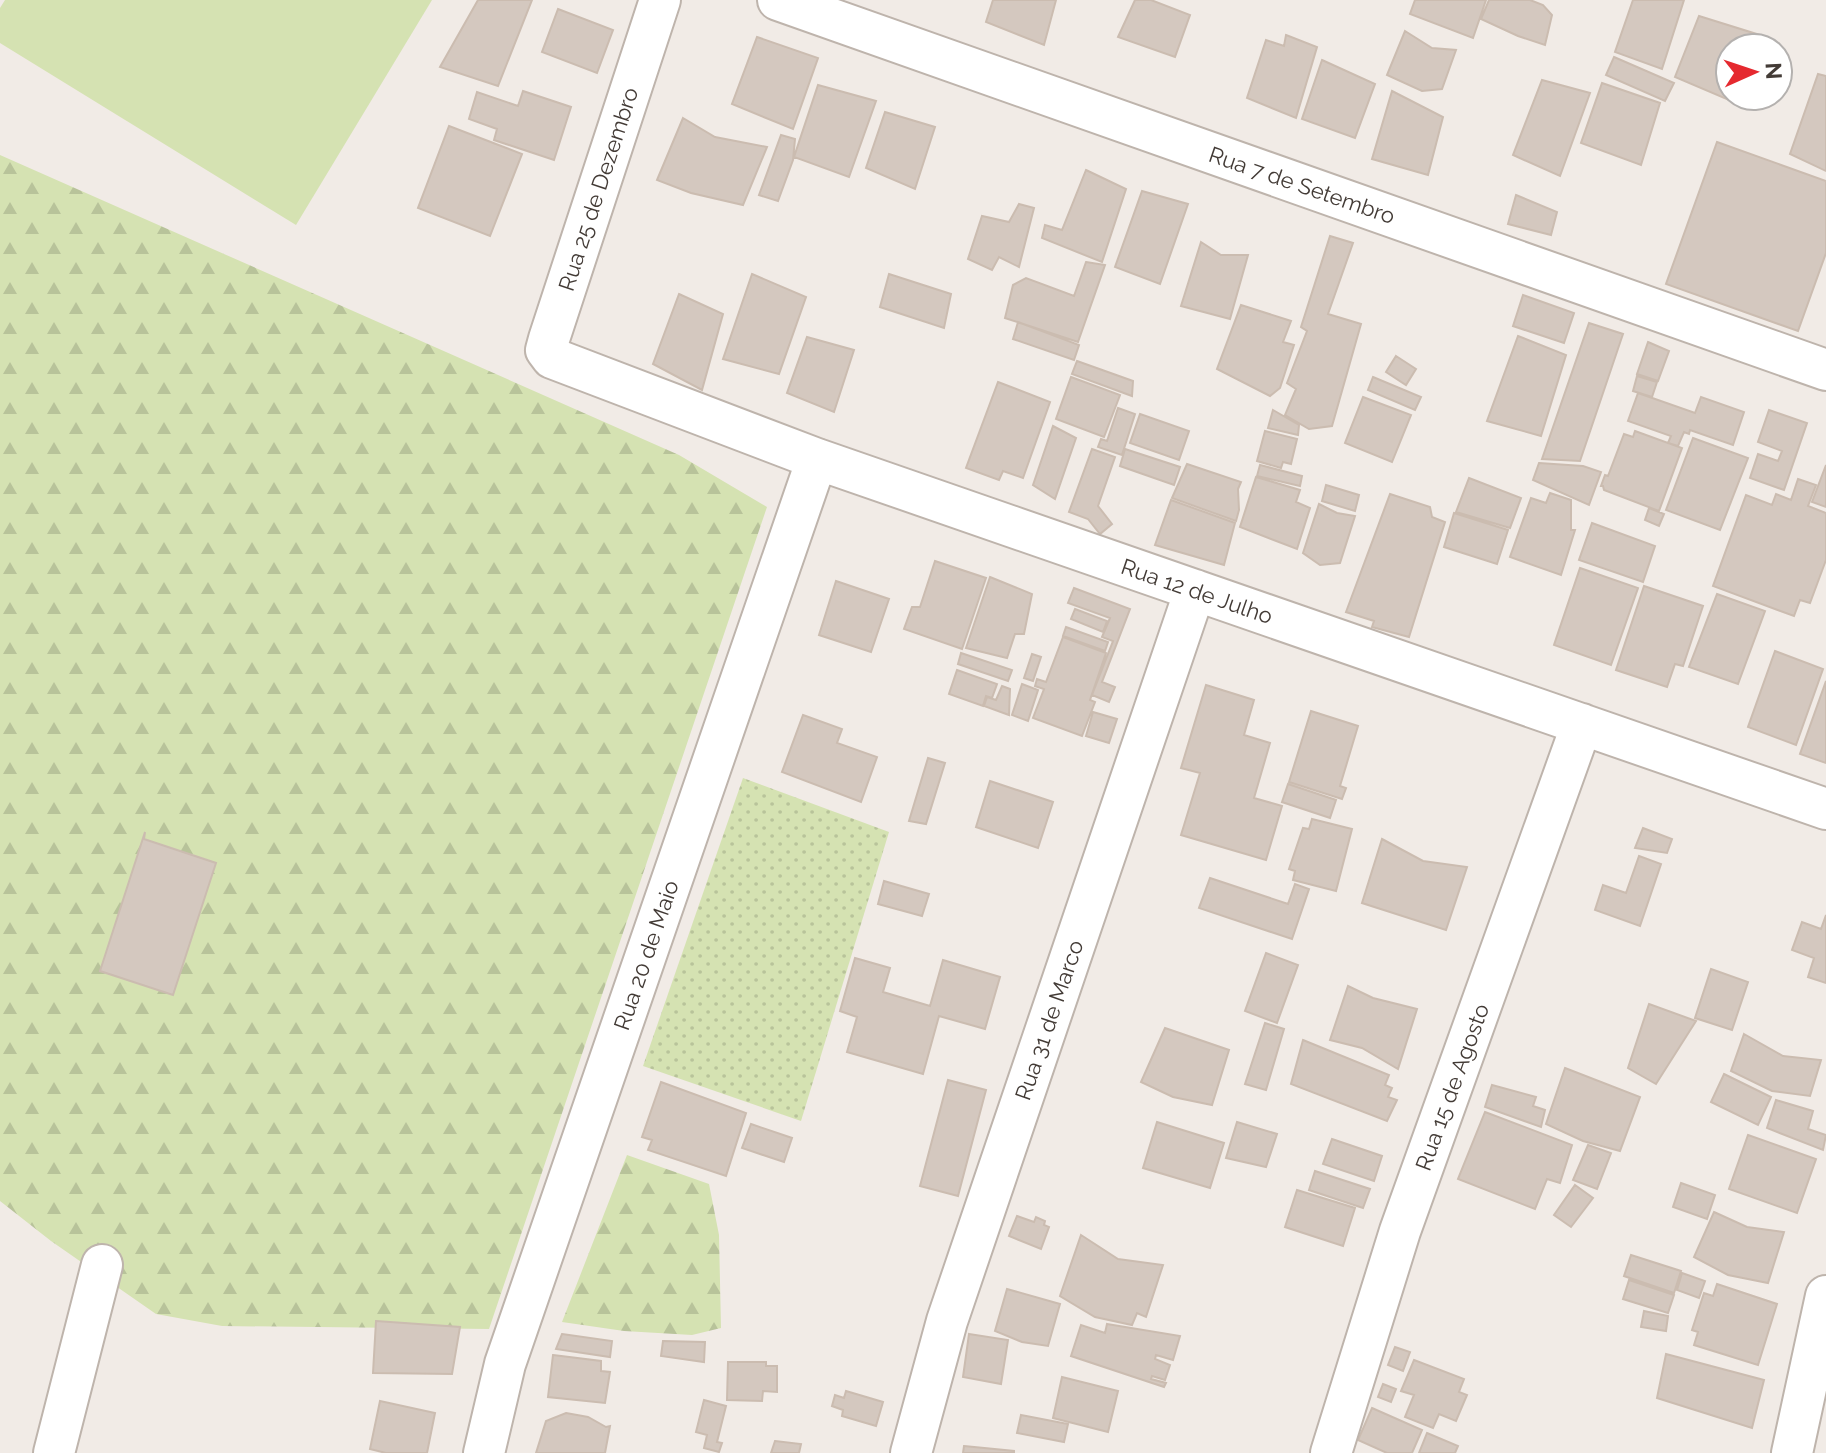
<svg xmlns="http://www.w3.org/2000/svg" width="1826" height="1453" viewBox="0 0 1826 1453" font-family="Raleway,sans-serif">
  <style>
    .grass { fill: url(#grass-dots) }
    .forest { fill: url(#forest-firs) }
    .pitch { fill: #d5e2b2 }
    .building { fill: #d4c8bf; stroke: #cbbcb0; stroke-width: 2 }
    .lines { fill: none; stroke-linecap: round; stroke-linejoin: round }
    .street-casing { stroke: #beb4ac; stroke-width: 44 }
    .street { stroke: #fff; stroke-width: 40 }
    .labels { text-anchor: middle; stroke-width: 6; stroke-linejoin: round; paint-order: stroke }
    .street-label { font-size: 22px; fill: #433b36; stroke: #fff }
  </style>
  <defs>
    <pattern id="grass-dots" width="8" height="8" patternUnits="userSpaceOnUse" patternTransform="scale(2)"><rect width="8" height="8" fill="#d5e2b2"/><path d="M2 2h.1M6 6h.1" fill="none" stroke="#b8c39a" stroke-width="1.8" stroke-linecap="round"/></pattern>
    <pattern id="forest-firs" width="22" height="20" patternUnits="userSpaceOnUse" patternTransform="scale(2)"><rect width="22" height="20" fill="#d5e2b2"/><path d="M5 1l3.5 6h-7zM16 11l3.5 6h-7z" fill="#b8c39a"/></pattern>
  </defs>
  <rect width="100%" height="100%" fill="#f1ebe6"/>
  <path class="grass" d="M743 778 889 832 801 1121 643 1066Z"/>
  <path class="forest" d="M0 155 679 455 767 507 489 1329 222 1326 156 1314 51 1241 0 1201Z
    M627 1155 709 1184 719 1235 721 1328 692 1335 624 1331 562 1322Z"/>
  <path class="pitch" d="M5 0H432L296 225 0 43V8Z"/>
  <path class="building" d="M478 0H532L498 86 440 67Z
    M993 0H1056L1044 45 986 22Z
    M1135 0H1151L1190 15 1175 57 1118 37Z
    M1415 0H1486L1473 38 1410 14Z
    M1489 0H1530L1543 5 1552 15 1545 45 1518 36 1481 19Z
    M1633 0H1684L1662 69 1615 52Z
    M558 9 613 30 597 73 542 52Z
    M1699 16 1763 36 1758 48H1730V96H1739L1736 103 1675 77Z
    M1405 31 1432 48 1456 50 1442 89 1422 91 1387 75Z
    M1286 35 1317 47 1296 118 1247 98 1266 40 1284 46Z
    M757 37 818 58 793 129 732 104Z
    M1614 57 1674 83 1665 101 1606 75Z
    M1322 60 1375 84 1355 138 1302 119Z
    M1818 74 1826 76V171L1790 154Z
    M1542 80 1590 93 1560 176 1513 155Z
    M1602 83 1660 103 1641 165 1581 143Z
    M818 85 876 101 849 177 794 157Z
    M523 91 571 107 554 160 494 140 497 129 469 119 477 92 518 106Z
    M1392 91 1443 117 1428 175 1372 159Z
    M885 112 935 127 915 189 866 168Z
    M683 118 715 137 767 147 743 205 691 193 657 180Z
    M449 126 522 154 490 236 418 208Z
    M781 135 795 139 793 160 778 201 759 195Z
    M1717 142 1826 181V253L1798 331 1666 284Z
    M1086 170 1126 189 1102 262 1042 238 1045 225 1062 230Z
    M1142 191 1188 204 1160 284 1115 267Z
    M1516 195 1557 212 1551 235 1508 224Z
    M1019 204 1034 208 1019 267 999 257 992 270 968 259 982 216 1009 222Z
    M1330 236 1353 243 1328 314 1361 324 1332 426 1309 429 1285 415 1296 389 1287 383 1307 331 1301 327Z
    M1201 242 1221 255H1248L1230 319 1181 306Z
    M1086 262 1105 265 1078 342 1005 318 1013 285 1026 278 1074 296Z
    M752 274 806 297 779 374 723 359Z
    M889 274 951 294 944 328 880 307Z
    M679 294 723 314 702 390 653 364Z
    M1523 295 1574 313 1564 343 1513 326Z
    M1241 305 1291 321 1283 342 1294 345 1280 388 1270 396 1217 369Z
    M1018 322 1079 345 1074 360 1013 339Z
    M1589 323 1623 334 1580 461 1542 459Z
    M1518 336 1566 355 1541 436 1487 421Z
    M807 337 854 350 834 412 787 393Z
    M1648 342 1669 351 1658 381 1637 374Z
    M1396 356 1416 369 1406 385 1386 372Z
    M1077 361 1133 381 1132 396 1072 374Z
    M1637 376 1657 382 1652 397 1633 391Z
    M1071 377 1120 395 1104 437 1056 419Z
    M1373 377 1421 397 1415 410 1368 390Z
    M998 382 1050 402 1023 478 1003 471 999 480 966 468Z
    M1638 393 1695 413 1701 397 1744 412 1733 445 1690 430 1689 434 1684 432 1678 446 1668 443 1671 436 1628 421Z
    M1363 397 1411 415 1392 462 1345 443Z
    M1118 408 1135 414 1122 455 1098 447 1101 439 1107 441Z
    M1273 410 1299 425 1298 435 1268 428Z
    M1769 410 1807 423 1784 490 1750 478 1758 454 1778 461 1782 451 1758 442Z
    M1140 414 1189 431 1179 460 1130 443Z
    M1053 426 1076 438 1055 499 1033 485Z
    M1265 431 1297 439 1291 464 1283 462 1281 468 1257 461Z
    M1635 431 1682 448 1659 511 1604 490 1603 486H1601L1605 475 1608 476 1624 434 1633 437Z
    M1693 438 1748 458 1720 530 1666 510Z
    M1092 449 1115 457 1098 506 1112 524 1100 534 1088 519 1069 512Z
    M1125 449 1180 467 1174 485 1120 466Z
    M1539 463 1583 466 1601 472 1589 505 1533 480Z
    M1187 464 1241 482 1238 489 1239 510 1236 521 1172 498Z
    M1260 465 1302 476 1300 486 1257 476Z
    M1826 465V507L1812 502Z
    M1256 477 1300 490 1296 502 1310 508 1297 549 1240 527Z
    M1469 478 1521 498 1510 528 1456 512Z
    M1798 479 1816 485 1808 506 1826 513V560L1810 603 1800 600 1794 616 1713 586 1746 495 1772 505 1776 494 1791 500Z
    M1326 485 1359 495 1355 511 1322 501Z
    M1550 493 1571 500V530H1575L1561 575 1510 557 1531 498 1546 503Z
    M1390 494 1430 507 1432 517 1445 522 1409 637 1372 627 1374 621 1346 612Z
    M1171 500 1235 523 1224 565 1155 545Z
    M1319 504 1337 513 1355 516 1340 563 1320 565 1303 553Z
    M1649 508 1664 514 1659 526 1645 520Z
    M1454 513 1508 530 1497 564 1444 547Z
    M1592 523 1655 546 1643 582 1579 560Z
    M935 561 986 578 962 649 904 629 912 607H920Z
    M1580 568 1638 588 1611 665 1554 645Z
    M990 577 1032 594 1024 634H1015L1007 658 966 648Z
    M836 581 889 599 871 652 819 635Z
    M1644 586 1703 606 1683 666 1675 664 1667 687 1616 670Z
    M1074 588 1130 609 1102 682 1115 687 1109 702 1092 695 1113 641 1102 637 1110 618 1068 603Z
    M1717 594 1765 611 1738 684 1689 667Z
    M1075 609 1107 621 1103 632 1071 619Z
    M1066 627 1108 642 1105 651 1063 636Z
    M1063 637 1106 653 1090 700 1095 702 1082 736 1033 718 1044 689 1035 686 1037 679 1046 682Z
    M1775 651 1823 669 1796 745 1748 727Z
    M961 653 1012 670 1008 681 958 664Z
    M1032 654 1041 657 1033 681 1024 678Z
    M957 670 997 684 992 698 986 696 983 706 949 694Z
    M1826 681V763L1800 754Z
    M1022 684 1038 690 1028 721 1012 715Z
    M1206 685 1254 700 1244 735 1270 743 1254 798 1282 806 1266 860 1181 835 1200 773 1181 768Z
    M1002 686 1010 689 1009 715 984 706 987 697 996 700Z
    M1311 711 1358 726 1340 786 1346 788 1342 799 1289 782Z
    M1093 712 1117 719 1109 743 1086 736Z
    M803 715 842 729 837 743 877 757 861 802 782 772Z
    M928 758 945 763 926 824 909 821Z
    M990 781 1053 802 1038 848 976 827Z
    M1288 784 1336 800 1330 818 1282 802Z
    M1312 819 1352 829 1336 891 1293 880 1295 871 1289 869 1303 828 1309 829Z
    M1643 828 1672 839 1667 853 1635 848Z
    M145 832 144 839 216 863 173 995 100 971Z
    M1382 839 1423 861 1467 867 1446 930 1362 903Z
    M1639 856 1661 864 1640 926 1595 910 1603 885 1626 893Z
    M1210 878 1288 904 1295 884 1309 889 1292 939 1199 908Z
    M884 881 929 894 922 916 878 904Z
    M1826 915V983L1808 977 1814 958 1792 950 1802 922 1821 929Z
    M1266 953 1298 965 1277 1023 1245 1011Z
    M855 958 890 968 883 992 930 1006 943 960 1000 977 985 1029 939 1016 923 1074 847 1052 857 1017 840 1011Z
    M1711 969 1748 982 1732 1030 1695 1018Z
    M1348 986 1373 998 1417 1009 1398 1069 1362 1048 1330 1040Z
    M1649 1004 1696 1021 1656 1084 1628 1068Z
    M1265 1023 1284 1029 1266 1090 1245 1084Z
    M1165 1028 1229 1050 1212 1105 1173 1097 1141 1082Z
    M1744 1034 1783 1056 1821 1060 1810 1096 1772 1091 1731 1071Z
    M1303 1040 1389 1075 1385 1085 1392 1088 1388 1097 1397 1100 1387 1121 1291 1084Z
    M1565 1068 1640 1097 1620 1151 1583 1141 1546 1124Z
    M1724 1074 1771 1097 1758 1125 1711 1102Z
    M948 1080 986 1090 958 1196 920 1186Z
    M661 1082 746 1113 726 1176 648 1150 652 1140 642 1137Z
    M1492 1085 1536 1097 1533 1106 1545 1110 1541 1127 1485 1107Z
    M1776 1100 1813 1111 1808 1129 1826 1135 1823 1150 1767 1128Z
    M1485 1112 1572 1145 1560 1183 1547 1179 1535 1209 1458 1179Z
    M1157 1122 1224 1143 1210 1188 1143 1168Z
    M1237 1122 1277 1134 1266 1167 1226 1158Z
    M751 1124 792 1138 784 1162 742 1148Z
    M1748 1135 1816 1159 1797 1213 1729 1189Z
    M1332 1139 1382 1156 1374 1181 1323 1164Z
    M1588 1145 1611 1153 1597 1189 1573 1180Z
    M1315 1171 1370 1189 1363 1208 1309 1190Z
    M1681 1183 1715 1195 1707 1219 1673 1207Z
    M1575 1185 1593 1198 1571 1227 1554 1215Z
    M1297 1190 1355 1208 1343 1246 1285 1227Z
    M1714 1212 1747 1227 1784 1232 1768 1283 1728 1275 1694 1257Z
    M1017 1216 1034 1222 1036 1217 1045 1221 1044 1225 1049 1227 1041 1249 1009 1236Z
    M1081 1235 1118 1259 1163 1265 1146 1317 1137 1313 1132 1325 1095 1317 1060 1296Z
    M1631 1255 1681 1271 1674 1293 1624 1276Z
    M1682 1273 1705 1281 1699 1298 1677 1290Z
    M1629 1280 1674 1295 1668 1313 1623 1299Z
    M1717 1284 1777 1304 1758 1365 1694 1345 1698 1332 1692 1330 1704 1293 1713 1296Z
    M1007 1289 1060 1304 1048 1346 1022 1342 995 1331Z
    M1644 1311 1668 1316 1666 1331 1641 1327Z
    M376 1321 460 1327 452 1374 373 1373Z
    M1107 1324 1180 1336 1173 1360 1156 1355 1155 1359 1170 1365 1165 1380 1152 1376 1151 1379 1166 1383 1164 1387 1071 1356 1081 1325 1105 1333Z
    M562 1334 612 1341 610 1357 556 1349Z
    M969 1334 1008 1340 1001 1384 963 1377Z
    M663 1341 705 1342 704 1362 661 1356Z
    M1395 1347 1410 1352 1403 1371 1388 1365Z
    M1666 1354 1764 1380 1752 1428 1657 1398Z
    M553 1355 601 1361V1371L610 1372 605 1403 548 1397Z
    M1414 1360 1464 1379 1459 1392 1467 1395 1456 1421 1439 1414 1433 1428 1405 1417 1414 1395 1401 1391Z
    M728 1362H766V1366H777V1392L763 1391 762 1401 727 1400Z
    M1062 1377 1118 1391 1108 1432 1053 1418Z
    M1383 1384 1396 1389 1391 1402 1378 1397Z
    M846 1391 883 1402 876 1426 842 1416 843 1410 832 1406 835 1395 844 1398Z
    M704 1400 726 1406 717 1442 722 1443 719 1452 704 1448 707 1435 696 1432Z
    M380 1401 435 1413 427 1453H386L370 1449Z
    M1372 1408 1422 1430 1412 1453H1387L1358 1440Z
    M566 1413 588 1417 606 1427 610 1426 605 1453H536L546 1421Z
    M1021 1415 1068 1424 1064 1442 1017 1433Z
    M1427 1433 1458 1446 1455 1453H1419Z
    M775 1441 801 1444 799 1453H771Z
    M964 1446 1014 1451V1453H963Z"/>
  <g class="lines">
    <defs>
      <path id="street" d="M660 0 549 339 546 350 552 358 817 459 1826 809
        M778 0 1826 370
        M54 1453 102 1265
        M484 1453 505 1364 817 459
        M911 1453 947 1321 1195 590
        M1331 1453 1400 1231 1582 724
        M1792 1453 1826 1296"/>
    </defs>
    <use href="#street" class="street-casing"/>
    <use href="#street" class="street"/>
  </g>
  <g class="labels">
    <g class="street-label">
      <text transform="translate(1302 185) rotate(19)" y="8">Rua 7 de Setembro</text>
      <text transform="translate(598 189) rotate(-72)" y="8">Rua 25 de Dezembro</text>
      <text transform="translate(1197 591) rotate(19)" y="8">Rua 12 de Julho</text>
      <text transform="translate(646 955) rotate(-71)" y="8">Rua 20 de Maio</text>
      <text transform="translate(1049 1020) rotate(-71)" y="8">Rua 31 de Marco</text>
      <text transform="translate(1452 1087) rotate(-70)" y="8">Rua 15 de Agosto</text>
    </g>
  </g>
  <g transform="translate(1754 72) rotate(87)"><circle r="38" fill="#ffffff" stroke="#b4b1af" stroke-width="2"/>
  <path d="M0-6L14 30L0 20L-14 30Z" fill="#e5292f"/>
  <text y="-12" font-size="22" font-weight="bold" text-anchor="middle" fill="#433b36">N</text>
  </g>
</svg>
